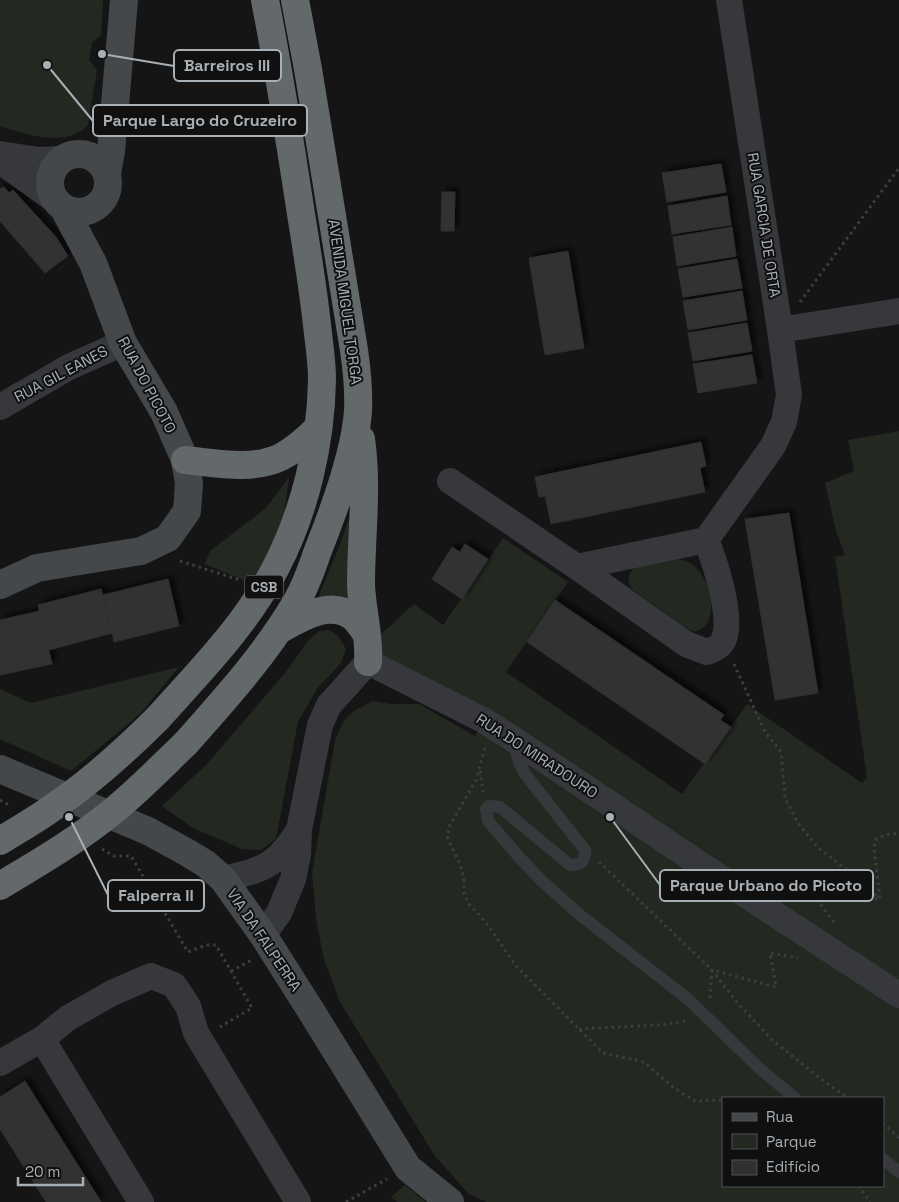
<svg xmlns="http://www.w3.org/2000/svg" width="899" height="1202" viewBox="0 0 899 1202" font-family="'Space Grotesk',sans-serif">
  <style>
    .green { fill: #232821; fill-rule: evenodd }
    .building { fill: #303032; stroke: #2f3032; filter: url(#shadow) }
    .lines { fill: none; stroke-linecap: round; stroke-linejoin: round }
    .path { stroke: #3c3f41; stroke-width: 3; stroke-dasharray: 2.5 4; stroke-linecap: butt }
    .lane { stroke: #36383b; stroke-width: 12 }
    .street { stroke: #36383b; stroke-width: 26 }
    .secondary { stroke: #44484a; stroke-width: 28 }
    .highway { stroke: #63686b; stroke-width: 28 }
    .highway-bridge { stroke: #63686b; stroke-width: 28 }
    .labels { text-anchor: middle; stroke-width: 4; stroke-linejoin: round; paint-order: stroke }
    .shield { fill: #101011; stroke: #7a8084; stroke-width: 1 }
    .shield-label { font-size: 14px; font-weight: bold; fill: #a8b0b5 }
    .street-label { font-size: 15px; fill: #a8b0b5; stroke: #101011 }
    .leader { fill: none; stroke: #a8b0b5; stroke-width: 2 }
    .callout-dot { fill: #a8b0b5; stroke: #101011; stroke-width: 2 }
    .callout { fill: #101011; stroke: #a8b0b5; stroke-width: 2 }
    .callout-label { font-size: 16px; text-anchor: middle; font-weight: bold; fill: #a8b0b5 }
  </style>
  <defs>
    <filter id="shadow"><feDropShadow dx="4.5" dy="-4.5" stdDeviation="2.5" flood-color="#0009"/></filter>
  </defs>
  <rect width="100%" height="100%" fill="#151516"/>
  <path class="green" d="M0 0H103L101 35 92 43 89 60 97 70 88 125C68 148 25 135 0 126Z
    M899 431V1202H486L468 1193 435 1156 340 1002 323 956 316 918 312 873 335 740 344 720 354 711 373 701 392 704H419L475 736 491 710 401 668 385 658 378 648 380 635 414 604 443 625 503 538 568 582 506 672 682 794 747 704 862 783 867 777 835 557 845 555 836 531 825 483 854 471 848 440ZM723 1098H883V1186H723Z
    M289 477 284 516 272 545 251 583 205 564 210 551 266 508Z
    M351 511V600L343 597 321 598 319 595 341 542Z
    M672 558C678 559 685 560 690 563 708 573 720 613 703 628 698 632 694 632 689 630L633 590C615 564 656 562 672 558Z
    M328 630C337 633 341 640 346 649L341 663 317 689 298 722 276 839 261 850 242 849 193 828 162 806 207 764 284 674 309 640 319 631Z
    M179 667 140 714 71 771 0 739V689L31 703Z
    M405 1185 426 1202H397L391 1197Z"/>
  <path class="building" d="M721 164 726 192 667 202 662 173Z
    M4 187 9 193 13 190 56 237 68 256 45 273 0 221V189Z
    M442 192H455L454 231H441Z
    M727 196 731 225 672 234 668 206Z
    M732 227 736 256 677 266 673 237Z
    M568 251 584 348 545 355 529 258Z
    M737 259 742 288 683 297 678 269Z
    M742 291 747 320 688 330 683 301Z
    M747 323 752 351 693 361 688 333Z
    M752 355 757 383 698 393 693 364Z
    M701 442 706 466 700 468 705 492 551 524 545 496 539 497 535 477Z
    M789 513 818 693 775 700 745 519Z
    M465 544 488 559 462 599 432 579 452 547 460 552Z
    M168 579 179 626 114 642 103 595Z
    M101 589 112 633 49 650 38 605Z
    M555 600 724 715 720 720 731 727 705 764 527 642Z
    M40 611 52 664 0 675V620Z
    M25 1081 101 1202H46L0 1129V1097Z"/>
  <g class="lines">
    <path class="path" d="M800 302 899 168
      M180 561 240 580
      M734 664 765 732 781 752 785 798 798 823 818 848 848 871 879 898
      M485 748 476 780 450 825 447 837 460 864 464 879V894L469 904 487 924 516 966 603 1053 644 1062 674 1088 695 1101 723 1100
      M480 771 483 792
      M0 800 11 806
      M102 849 114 856H131L188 952 206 945H216L252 1008 220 1027
      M599 862 712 970 735 1000 771 1039 821 1079 848 1098
      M834 922 822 907 819 900 825 895 880 899 874 848 875 840 884 835 899 833
      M231 971 252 960
      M710 998 712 970 776 987 770 953 798 958
      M579 1029 660 1025 686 1021
      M883 1123 899 1138
      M858 1186 870 1202
      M346 1202 387 1179"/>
    <path class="lane" d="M516 743C515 755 520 764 525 774L585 850C586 860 581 866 570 865L500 807 489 806 486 809 488 821 519 857 542 881 580 915 688 999 759 1068 795 1098
      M883 1159 899 1172"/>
    <path class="street" d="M729 0 780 330 899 311
      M0 154 39 160 62 159
      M0 161 59 203
      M0 407 69 367 123 343
      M450 481 577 567
      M706 540C715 562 734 619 723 641 720 647 713 650 707 652L686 644 577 567 706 540 773 446 784 422 789 395 780 330
      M223 879C265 869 275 867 299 830
      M263 935 279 913 293 879 298 855 299 830 320 725 329 705 368 662 485 721 516 741 761 905 899 995
      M42 1039 141 1202
      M0 1063 42 1039 68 1018 112 993 151 976 174 985 188 1006 196 1033 298 1202"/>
    <path class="secondary" d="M50 183a29 29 0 1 1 58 0a29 29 0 1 1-58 0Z
      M107 173 111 151 124 0
      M0 585 37 568 141 551 168 538 187 511 189 483 185 460 164 412 123 343 93 263 63 207
      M0 769 148 831 188 853 206 864 223 879 263 935 313 1014 408 1168 450 1202"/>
    <path class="highway" d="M361 439C368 488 361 536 361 585 362 611 370 637 368 662
      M185 460C216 463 252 471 281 457 295 450 307 439 318 428
      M279 630C300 618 330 599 353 617 358 621 362 628 366 633
      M158 718C200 671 245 626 275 569 305 512 321 444 322 379 322 361 319 343 317 325 313 288 307 251 301 214 290 142 279 71 265 0
      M186 743C225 699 264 656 294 606 304 590 311 571 317 553 333 513 355 454 358 411 359 391 357 371 354 350L308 69 295 0"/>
    <path class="highway-bridge" d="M0 841C17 830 36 820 52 808 91 782 125 751 158 718
      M0 886C38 863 78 840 113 811 139 790 162 766 186 743"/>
  </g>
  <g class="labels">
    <rect class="shield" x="245" y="575.5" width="38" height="23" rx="4"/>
    <g class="shield-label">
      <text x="264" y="592">CSB</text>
    </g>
    <g class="street-label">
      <text transform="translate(764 225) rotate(81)" y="5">RUA GARCIA DE ORTA</text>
      <text transform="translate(345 302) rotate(82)" y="5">AVENIDA MIGUEL TORGA</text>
      <text transform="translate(61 374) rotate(-28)" y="5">RUA GIL EANES</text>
      <text transform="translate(147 385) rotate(62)" y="5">RUA DO PICOTO</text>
      <text transform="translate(537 756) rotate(33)" y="5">RUA DO MIRADOURO</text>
      <text transform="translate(264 940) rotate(56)" y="5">VIA DA FALPERRA</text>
    </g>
  </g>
  <path class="leader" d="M102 54L174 66M47 65L93 121M610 817L660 885M69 817L108 895"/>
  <g class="callout-dot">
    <circle cx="102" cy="54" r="5"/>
    <circle cx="47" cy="65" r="5"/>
    <circle cx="610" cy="817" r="5"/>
    <circle cx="69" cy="817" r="5"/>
  </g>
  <g class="callout">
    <rect x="174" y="50" width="107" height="31" rx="5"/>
    <rect x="93" y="105" width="214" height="31" rx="5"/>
    <rect x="660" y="870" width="213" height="31" rx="5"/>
    <rect x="108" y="880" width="96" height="31" rx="5"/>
  </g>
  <g class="callout-label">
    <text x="227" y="71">Barreiros III</text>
    <text x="200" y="126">Parque Largo do Cruzeiro</text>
    <text x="766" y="891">Parque Urbano do Picoto</text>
    <text x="156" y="901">Falperra II</text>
  </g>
  <rect x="722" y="1097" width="162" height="90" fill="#101011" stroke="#4d5053"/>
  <rect x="732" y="1113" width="25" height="8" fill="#44484a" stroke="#4d5053"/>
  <text x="766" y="1122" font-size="15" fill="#a8b0b5">Rua</text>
  <rect x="732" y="1134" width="25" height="15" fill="#232821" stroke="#4d5053"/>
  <text x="766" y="1147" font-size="15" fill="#a8b0b5">Parque</text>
  <rect x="732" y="1160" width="25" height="15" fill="#303032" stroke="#4d5053"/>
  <text x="766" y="1172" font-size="15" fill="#a8b0b5">Edifício</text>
  <path d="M18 1177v8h65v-8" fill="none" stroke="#a8b0b5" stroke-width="2.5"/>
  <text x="25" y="1177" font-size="15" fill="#a8b0b5" stroke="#101011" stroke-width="4" paint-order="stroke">20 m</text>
</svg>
